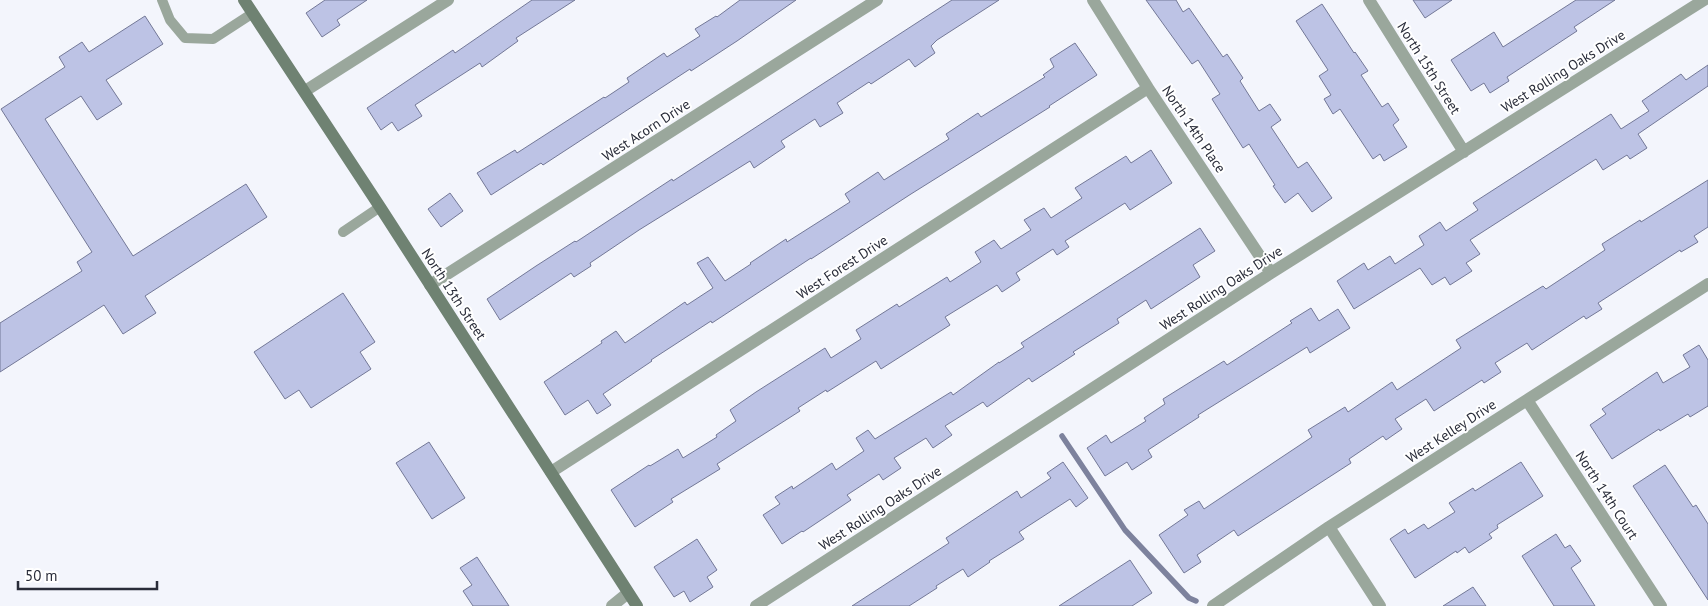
<svg xmlns="http://www.w3.org/2000/svg" width="1708" height="606" viewBox="0 0 1708 606" font-family="'PT Sans',sans-serif">
  <style>
    .lines { fill: none; stroke-linecap: round; stroke-linejoin: round }
    .stream { stroke: #7d829d; stroke-width: 5.5 }
    .building { fill: #bdc3e5; stroke: #737897 }
    .lane { stroke: #9aa79c; stroke-width: 10 }
    .street { stroke: #9aa79c; stroke-width: 12 }
    .secondary { stroke: #6f8272; stroke-width: 12 }
    .labels { text-anchor: middle; stroke-width: 4; stroke-linejoin: round; paint-order: stroke }
    .street-label { font-size: 14px; fill: #292c39; stroke: #fff }
  </style>
  <rect width="100%" height="100%" fill="#f3f5fc"/>
  <g class="lines">
    <path class="stream" d="M1062 436 1125 530 1189 598 1196 601"/>
  </g>
  <path class="building" d="M325 0H367L337 20 340 25 322 37 306 13Z
    M532 0H575L516 38 518 41 482 67 480 63 415 105 422 116 398 131 392 122 381 130 367 108 453 50 455 53Z
    M740 0H796L737 41 691 71 690 69 543 165 541 163 491 195 477 173 515 150 517 153 604 97 605 98 629 82 627 78 664 53 667 57 700 36 695 29 716 16 717 17Z
    M952 0H999L937 40 931 46 935 53 915 67 909 59 871 84 869 82 837 103 843 113 820 127 815 119 781 141 785 147 754 168 750 161 639 230 590 263 591 266 574 277 571 273 500 320 487 299 536 266 575 241 576 242 672 179 673 181Z
    M1146 0H1176L1183 12 1189 8 1223 57 1227 54 1243 78 1240 81 1259 111 1270 104 1281 120 1271 127 1298 168 1307 162 1332 198 1312 212 1298 193 1285 203 1273 186 1275 185 1249 144 1243 148 1212 99 1220 94 1198 60 1192 64Z
    M1413 0H1452L1425 18Z
    M1576 0H1615L1574 27 1577 31 1507 77 1509 81 1490 93 1484 83 1471 91 1451 60 1494 32 1503 47Z
    M1322 4 1354 53 1355 52 1368 71 1361 75 1382 107 1388 103 1399 120 1393 125 1407 147 1384 161 1380 154 1373 159 1340 109 1333 114 1324 99 1331 95 1319 76 1328 70 1296 21Z
    M145 16 163 44 106 80 122 104 97 120 81 96 45 119 133 256 246 184 267 217 145 296 156 313 123 334 104 305 0 372V323L82 271 77 262 92 252 1 109 65 67 59 57 82 42 89 52Z
    M1075 43 1097 75 1049 106 1050 107 911 194 811 259V258L712 323 711 321 651 360 652 361 603 394 611 405 597 414 588 400 565 415 544 382 602 343 601 341 616 331 625 343 685 302 687 305 713 288 697 263 708 257 725 281 751 264 750 263 786 239 787 242 850 202 845 194 878 172 884 180 949 139 946 134 978 113 981 117 1045 77 1043 75 1054 67 1050 59Z
    M1708 65V86L1638 134 1647 148 1630 159 1627 155 1603 170 1596 159 1470 240 1480 254 1466 263 1472 271 1450 285 1445 277 1432 285 1420 268 1354 309 1337 281 1364 263 1368 270 1390 256 1395 264 1424 245 1419 236 1440 222 1446 231 1478 210 1473 203 1611 114 1621 129 1649 111 1642 101 1681 74 1686 80Z
    M1151 150 1172 183 1130 210 1125 203 1065 241 1069 247 1057 255 1053 249 1016 273 1020 280 1002 292 997 285 945 317 950 325 881 369 876 361 827 392 826 390 798 408 800 411 717 464 720 469 671 499 673 502 635 527 611 490 649 465 650 466 678 449 683 458 717 437 716 435 736 421 730 410 756 392 825 348 831 358 861 339 856 330 897 304 899 307 947 277 950 282 981 262 975 252 994 240 1001 249 1031 230 1024 220 1044 208 1051 218 1082 198 1075 188 1126 156 1131 163Z
    M1708 180V227L1694 236 1698 242 1681 252 1680 250 1598 303 1602 309 1586 319 1584 316 1532 350 1527 343 1495 363 1501 372 1484 383 1482 380 1434 411 1426 399 1395 419 1402 429 1386 440 1383 436 1349 459 1351 463 1238 536 1234 530 1197 555 1201 562 1184 573 1159 535 1188 515 1184 510 1199 501 1204 509 1312 437 1308 430 1345 407 1348 412 1392 382 1397 390 1461 348 1456 340 1543 286 1546 289 1605 250 1602 244 1640 220 1641 222Z
    M450 193 463 211 441 227 428 209Z
    M1200 228 1215 251 1193 265 1200 277 1151 309 1146 300 1117 319 1119 323 1073 352 1075 354 1032 382 1029 378 987 407 983 402 945 426 952 435 933 448 926 438 894 458 901 468 883 480 879 474 847 495 851 500 803 532 802 531 782 544 763 515 780 504 775 497 792 486 793 489 832 463 836 470 864 451 856 438 868 430 875 439 951 392 953 395 999 362V363L1024 347 1021 343Z
    M343 293 375 342 360 352 371 369 311 408 299 390 285 399 254 352Z
    M1311 308 1319 321 1338 309 1350 328 1310 353 1307 347 1198 415 1199 417 1148 450 1152 457 1132 470 1127 462 1105 476 1087 448 1106 435 1111 443 1146 421 1144 418 1165 404 1163 399 1224 361 1227 365 1292 323 1290 321Z
    M1699 345 1708 360V406L1690 417 1688 414 1660 431 1659 429 1612 459 1590 425 1606 414 1602 409 1657 372 1663 383 1690 367 1683 355Z
    M429 442 465 498 432 519 396 463Z
    M1063 462 1088 498 1076 507 1070 499 1019 532 1024 539 989 561 990 562 968 577 963 569 936 586 937 588 909 606H852L949 543 946 538 1017 491 1021 498 1051 478 1047 473Z
    M1521 462 1543 496 1497 525 1498 528 1489 534 1492 538 1469 553 1465 547 1457 553 1456 551 1415 578 1390 539 1405 529 1408 534 1424 524 1428 529 1455 512 1449 503 1473 488 1475 491Z
    M1665 465 1693 507 1696 505 1708 524V600L1633 486Z
    M1556 534 1565 548 1570 545 1581 561 1571 568 1595 606H1554L1522 556Z
    M697 539 717 570 707 577 713 587 690 602 684 591 674 597 654 567Z
    M477 557 509 606H473L463 591 472 585 460 568Z
    M1130 560 1152 593 1132 606H1059Z
    M1473 587 1486 606H1443Z"/>
  <g class="lines">
    <path class="lane" d="M162 0 170 20 185 38 213 39 253 13
      M343 232 380 207"/>
    <path class="street" d="M1093 0 1148 88 1271 273
      M1369 0 1464 152
      M305 91 448 0
      M430 285 877 0
      M1527 400 1661 606
      M551 472 1148 88
      M1329 527 1380 606
      M612 606 628 593
      M756 606 1271 273 1704 0
      M1213 606 1329 527 1708 284"/>
    <path class="secondary" d="M244 0 380 207 637 606"/>
  </g>
  <g class="labels">
    <g class="street-label">
      <text transform="translate(1429 68) rotate(58)" y="5">North 15th Street</text>
      <text transform="translate(1563 71) rotate(-32)" y="5">West Rolling Oaks Drive</text>
      <text transform="translate(1194 129) rotate(56)" y="5">North 14th Place</text>
      <text transform="translate(646 130) rotate(-33)" y="5">West Acorn Drive</text>
      <text transform="translate(842 267) rotate(-33)" y="5">West Forest Drive</text>
      <text transform="translate(1221 288) rotate(-33)" y="5">West Rolling Oaks Drive</text>
      <text transform="translate(454 294) rotate(57)" y="5">North 13th Street</text>
      <text transform="translate(1451 431) rotate(-33)" y="5">West Kelley Drive</text>
      <text transform="translate(1607 495) rotate(57)" y="5">North 14th Court</text>
      <text transform="translate(880 508) rotate(-33)" y="5">West Rolling Oaks Drive</text>
    </g>
  </g>
  <path d="M18 581v8h139v-8" fill="none" stroke="#292c39" stroke-width="2.5"/>
  <text x="25" y="581" font-size="15" fill="#292c39" stroke="#ffffff" stroke-width="4" paint-order="stroke">50 m</text>
</svg>
